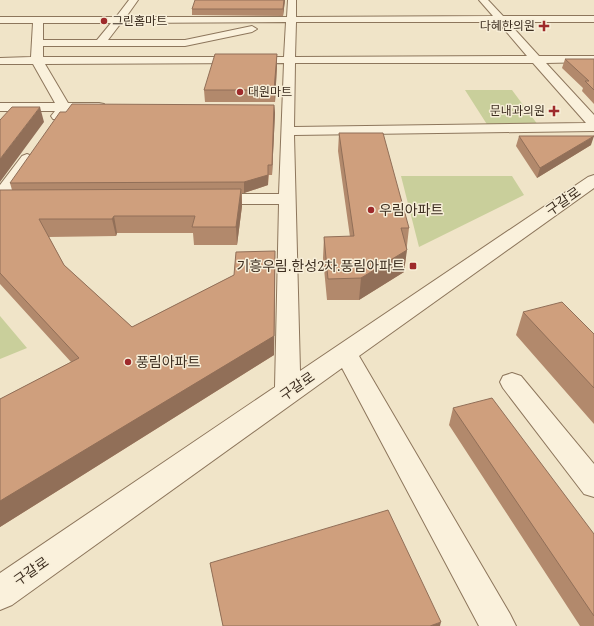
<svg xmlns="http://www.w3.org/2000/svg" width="594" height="626" viewBox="0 0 594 626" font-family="Spectral,'Noto Sans KR',serif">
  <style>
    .green { fill: #c9cf9b }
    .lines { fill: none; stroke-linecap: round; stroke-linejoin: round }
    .minor-casing { stroke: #8d765c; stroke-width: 2 }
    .minor { fill: #faf1dc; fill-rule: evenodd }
    .wall { fill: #b2896c }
    .shaded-wall { fill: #916f58 }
    .building { fill: #cf9f7d; stroke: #916f58 }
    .poi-dot { fill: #9e2a2b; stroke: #f7eed8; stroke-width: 1.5 }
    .labels { text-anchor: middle; stroke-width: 3; stroke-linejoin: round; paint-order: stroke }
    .far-poi-label { font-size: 12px; fill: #3d2e20; stroke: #f7eed8; text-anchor: start }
    .street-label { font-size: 14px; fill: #3d2e20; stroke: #f7eed8 }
    .poi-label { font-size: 14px; fill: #3d2e20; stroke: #f7eed8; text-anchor: start }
  </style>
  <rect width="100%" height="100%" fill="#f0e4c8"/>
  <path class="green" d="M465 90H512L538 125 488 126Z
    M401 176H512L524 195 419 247Z
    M0 316 27 348 0 359Z"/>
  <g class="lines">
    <defs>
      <path id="minor" d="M129 0H138L126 17H287L288 0H296V17L493 16 479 0H488L503 16H594V22H508L539 56H594V62L546 63 594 115V131L294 135 300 371 588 177 594 175V188L359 356 510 614 516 626H479L342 368 12 605 0 610V573L275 387 279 204H213L207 203 204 199 207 195 213 194H279L284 63 45 64 68 103H99L104 104 106 107 104 110 68 111 63 119H53L51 116 55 111H0V103H55L33 64H0V58L31 57 33 23H0V17H116ZM286 22 284 57H43V46H185L252 32 257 29 252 26 185 40H108L121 23ZM296 22H498L527 56 295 57ZM43 23H111L97 40H43ZM295 63H533L586 123 294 127Z
        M27 154 32 156 35 159 6 201 0 202V185L22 156Z
        M512 373 521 376 594 464V497L584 494 503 388 500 382 503 376Z"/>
    </defs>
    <use href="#minor" class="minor-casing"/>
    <use href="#minor" class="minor"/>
  </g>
  <path class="wall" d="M285 0 283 16 192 15V9Z
    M277 54V65L275 102H205L204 90Z
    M565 59H594V104L582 91 583 88 562 68Z
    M274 105 275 113 272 175H269L268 185 244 193H242V206L237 245H194L193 233H117L116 236 49 237 64 265 132 327 234 275 275 251V270L274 355 0 527V399L71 362 0 284V190H12L10 183Z
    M339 133 409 228 404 272 359 300H327L323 258 324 237H350L338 151Z
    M519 136 591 145 537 178 516 146Z
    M523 312 594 334V424L516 335Z
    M453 408 594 534V626H580L449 425Z
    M210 563 440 626H223Z"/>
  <path class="shaded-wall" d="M284 0H285L283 16V9Z
    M277 54V65L275 102 274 90Z
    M274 105 275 113 272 175V165Z
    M40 107 44 122 0 182V159Z
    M594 136 591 145 537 178 540 168Z
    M268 165V185L244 193V182Z
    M241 189 242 206 237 245 236 227Z
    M114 216 117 233 116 236 112 219Z
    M407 250 404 272 359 300 361 278Z
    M275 251V270L274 355 0 527V501Z
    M441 622 440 626H430Z"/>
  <path class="building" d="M195 0H284L283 9H192Z
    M215 54H277L274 90H204Z
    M565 59H594V90L585 81H589Z
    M72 104 274 105 272 165H268V175L244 182 10 183 60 112H66Z
    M12 107H40L0 159V120Z
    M339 133H383L409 228H401L407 250 361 278 328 279 324 237 354 236Z
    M519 136H594L540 168Z
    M241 189 236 227H192L195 216H114L112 219H39L64 265 132 327 234 275 236 252 275 251 274 336 0 501V399L79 358 0 273V190Z
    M562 302 594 334V388L523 312Z
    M492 398 594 534V616L453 408Z
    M388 510 441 622 430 626H223L210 563Z"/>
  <g class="poi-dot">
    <circle cx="104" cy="21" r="4"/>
    <path d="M542 20h4v4h4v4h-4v4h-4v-4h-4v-4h4z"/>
    <circle cx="240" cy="92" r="4"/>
    <path d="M552 105h4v4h4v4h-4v4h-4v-4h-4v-4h4z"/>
    <circle cx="371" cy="210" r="4"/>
    <rect x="409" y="262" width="8" height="8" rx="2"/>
    <circle cx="128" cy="362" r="4"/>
  </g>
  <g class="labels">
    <g class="far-poi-label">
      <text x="112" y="25">그린홈마트</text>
      <text x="535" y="30" text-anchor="end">다혜한의원</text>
      <text x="248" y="96">대원마트</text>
      <text x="545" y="115" text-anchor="end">문내과의원</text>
    </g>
    <g class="street-label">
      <text transform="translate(563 201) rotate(-35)" y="5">구갈로</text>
      <text transform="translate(297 386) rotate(-35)" y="5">구갈로</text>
      <text transform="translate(31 571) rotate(-35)" y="5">구갈로</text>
    </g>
    <g class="poi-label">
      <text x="379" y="215">우림아파트</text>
      <text x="405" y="271" text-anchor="end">기흥우림.한성2차.풍림아파트</text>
      <text x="136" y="367">풍림아파트</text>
    </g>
  </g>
</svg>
